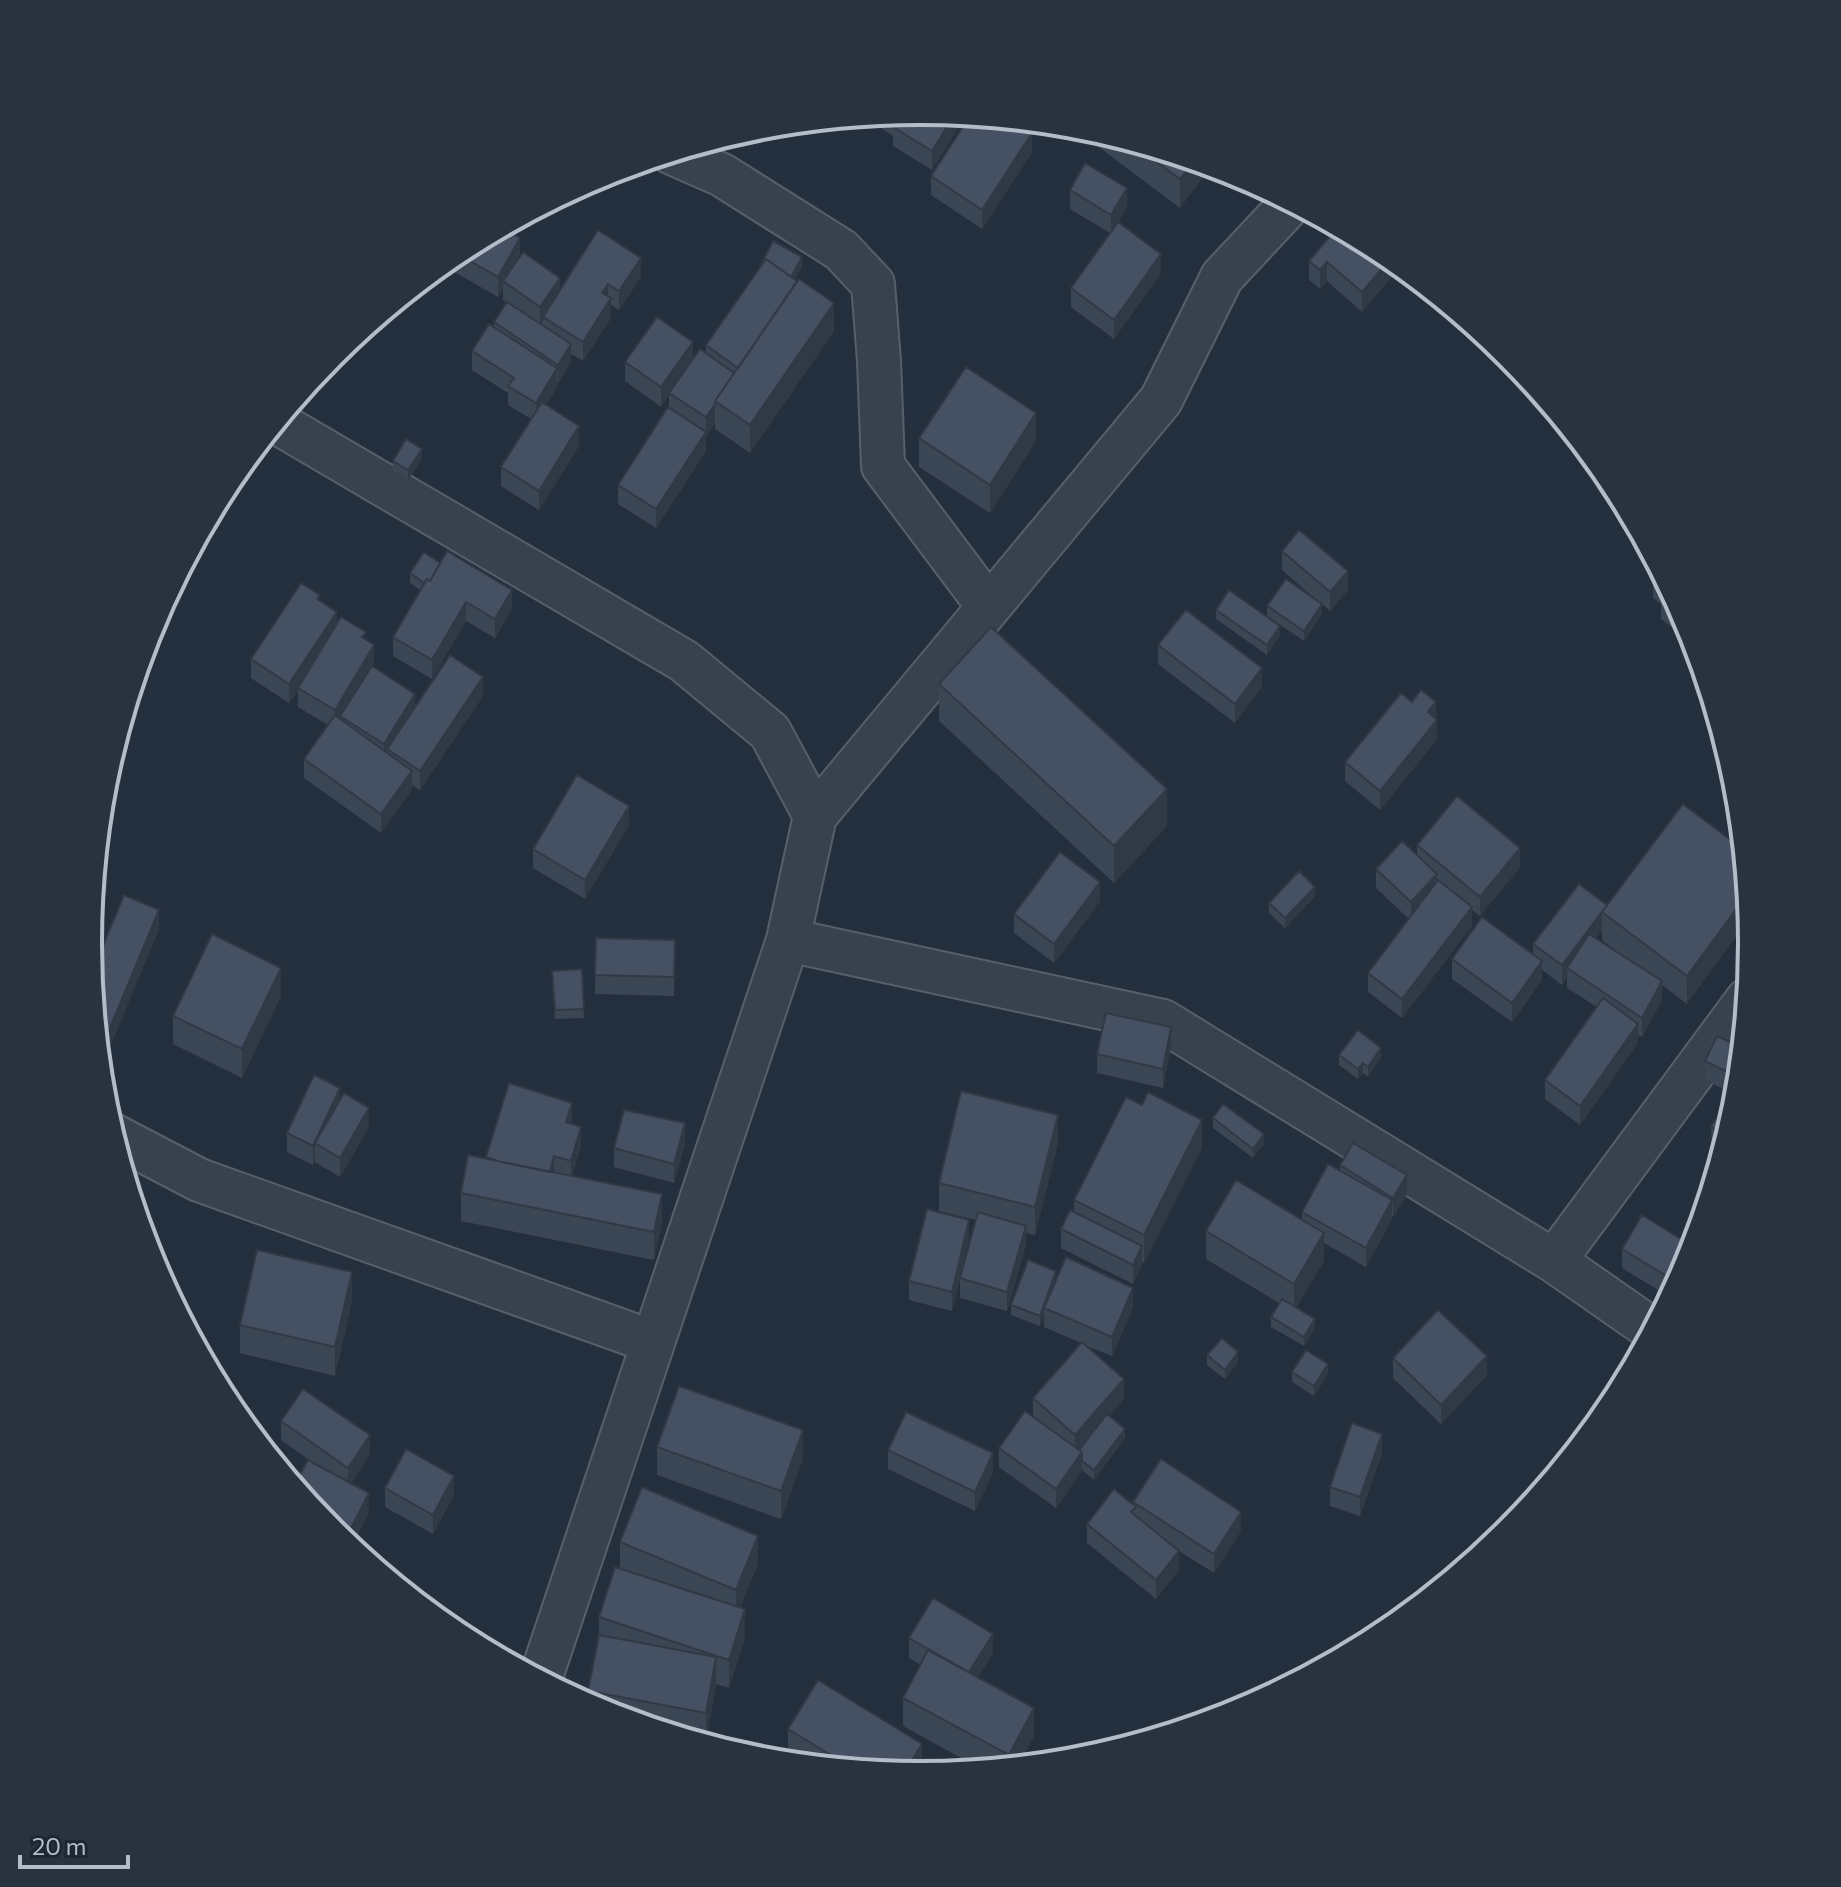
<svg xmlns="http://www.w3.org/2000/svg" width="1841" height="1887" viewBox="0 0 1841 1887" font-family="Commissioner,sans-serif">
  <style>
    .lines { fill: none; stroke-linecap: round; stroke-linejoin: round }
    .minor-casing { stroke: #565f6c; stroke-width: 46 }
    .minor { stroke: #38414e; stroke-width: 42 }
    .wall { fill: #3b4654; fill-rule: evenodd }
    .shaded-wall { fill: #303945 }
    .building { fill: #455162; stroke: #303945; stroke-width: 2 }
    .rim { fill: none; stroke: #b4bcc9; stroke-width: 4 }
  </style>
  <rect width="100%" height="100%" fill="#242f3e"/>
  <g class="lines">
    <defs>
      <path id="minor" d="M672 153 722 175 841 250 873 284 879 361 883 466 988 606
        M276 422 684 661 770 732 815 816
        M788 940 1163 1021 1554 1261 1653 1330
        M113 1135 199 1180 653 1342
        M1554 1261 1747 1000
        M540 1680 788 940 815 816 1161 400 1222 277 1292 202"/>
    </defs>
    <use href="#minor" class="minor-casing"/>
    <use href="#minor" class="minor"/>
  </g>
  <path class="wall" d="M921 111 966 115 932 170 893 146V136L875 124V116Z
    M1096 131 1211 166 1180 208 1096 145Z
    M1032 152 982 229 931 195V176Z
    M1070 190 1127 207 1118 222 1161 273 1114 339 1071 307V288L1110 233 1070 209Z
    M458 251 520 256 560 289 641 277 619 310 611 305V318L583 361 571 354V363L557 383V387L546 405 579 446 539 510 501 486V467L531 419 508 405V393L472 370V351L494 328V322L507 303 503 300V288L498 297 442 265Z
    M1309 261H1395V273L1362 312 1327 281 1320 289 1309 280Z
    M802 267 795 279 834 331 750 453 715 429V423L706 436V451L656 528 618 504V485L669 408V394L661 407 625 381V362L693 359 706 353V345Z
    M919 438 1036 441 990 513 919 467Z
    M422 458 408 480 393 470V461Z
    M1282 551 1348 590 1330 611 1322 604V614L1304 641 1267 616V606L1321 604 1282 570Z
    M1660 570 1690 625 1691 630 1685 637 1661 619V604L1653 598V579Z
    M410 573 512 609 495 638 466 621 432 679 393 656V637L420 590 410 583Z
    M320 601 337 624 366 640 374 664 372 667 415 708 483 696 420 790 412 785V790L381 833 304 778V759L328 725 298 707V691L289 703 251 678V659Z
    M1216 610 1280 635 1267 655 1216 619Z
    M1158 645 1262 687 1235 723 1158 664Z
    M939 684 1167 826 1114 883 939 721Z
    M1412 702 1436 719 1437 739 1380 810 1345 781V762Z
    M629 825 585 899 533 868V849Z
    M1417 845 1520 867 1480 916 1472 910V926L1402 1018 1368 992V973L1409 919 1376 888V869L1417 855Z
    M1744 850 1687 1004 1662 985V1000L1642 1037 1638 1035V1043L1580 1125 1545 1099V1080L1597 1007 1567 988V977L1562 985 1542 970V980L1512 1022 1452 979V959L1533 955V944L1607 905ZM1602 930V940L1620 954 1596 938Z
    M95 868 107 891 92 929 89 928Z
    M1315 896 1285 928 1269 913V903Z
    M1100 901 1054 963 1014 933V914Z
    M159 929 102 1066 100 1065 91 974Z
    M596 938 675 940 674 996 595 994Z
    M582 969 584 1018 555 1019 552 980Z
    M281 996 242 1078 173 1044V1016Z
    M1171 1046 1163 1088 1097 1073V1054Z
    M1743 1048 1738 1096 1705 1080V1061Z
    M1339 1055 1381 1057 1368 1077 1363 1073 1358 1079 1339 1065Z
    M340 1101 369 1127 340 1177 315 1162V1160L313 1165 287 1152V1133Z
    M1737 1106 1718 1168 1712 1163 1711 1126Z
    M1213 1118 1264 1144 1253 1158 1213 1128Z
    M572 1122 571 1124 581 1146 572 1176 662 1222 654 1260 461 1221V1193L486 1157Z
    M685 1143 674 1183 614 1167V1148Z
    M1058 1143 1035 1235 1026 1233V1245L1007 1311 960 1298V1279L952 1311 909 1300V1281L969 1239 960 1278 976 1220 939 1211V1183Z
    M1202 1148 1144 1263 1142 1262V1265L1133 1284 1061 1248V1229L1074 1212V1200Z
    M1340 1165 1407 1194 1393 1217 1392 1216V1219L1366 1267 1324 1243V1261L1296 1308 1315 1328 1304 1346 1271 1327V1317L1279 1303 1206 1259V1231L1302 1220V1212L1340 1171Z
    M1622 1249 1689 1262 1671 1298 1622 1268Z
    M1056 1280 1133 1307 1112 1356 1087 1346 1124 1398 1109 1416 1125 1438 1094 1480 1082 1470 1056 1508 999 1467V1448L1033 1416V1398L1081 1343 1044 1327V1314L1040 1326 1011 1315V1305Z
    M352 1301 335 1376 240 1353V1325Z
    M1207 1355 1238 1362 1225 1379 1207 1365Z
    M1393 1358 1487 1375 1441 1424 1393 1378Z
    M1292 1372 1328 1374 1314 1396 1292 1382Z
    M281 1421 370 1454 351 1483 369 1512 351 1548 332 1532 315 1464 281 1440Z
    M657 1447 803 1459 781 1519 657 1475Z
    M888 1450 993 1472 975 1511 888 1469Z
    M1382 1453 1360 1516 1330 1506V1487Z
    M385 1488 454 1495 433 1534 385 1507Z
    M1133 1502 1241 1531 1214 1573 1179 1551V1570L1156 1599 1087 1543V1524L1133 1505Z
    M620 1542 758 1564 740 1608 745 1638 729 1688 716 1684 706 1742 683 1737 602 1712 588 1705V1691L599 1635V1617L620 1568Z
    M909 1638 993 1653 978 1677 1034 1736 1018 1766 983 1770 903 1726V1698L921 1665 909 1658Z
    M788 1729 922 1772 920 1776 799 1764 788 1757Z"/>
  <path class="shaded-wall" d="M955 114 966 115 932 170V151Z
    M1032 133V152L982 229V210Z
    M1194 161 1211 166 1180 208V179Z
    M1127 188V207L1111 234V215Z
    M520 238V258L503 281V288L498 297V277Z
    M1161 254V273L1114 339V320Z
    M802 257V267L789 290V280Z
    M641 258V277L619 310V291Z
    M1391 258 1395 261V273L1362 312V292Z
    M1327 262V281L1320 289V270Z
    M560 278V297L543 317V322L540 326V307Z
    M608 284V303L611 298V318L583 361V342L602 293Z
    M834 303V331L750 453V425Z
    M693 342V361L661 407V387Z
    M571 344V363L558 384V365Z
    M557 368V387L536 422V403Z
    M715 404V423L706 437V417Z
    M1036 413V441L990 513V485Z
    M579 426V446L539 510V491Z
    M706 432V451L656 528V509Z
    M422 449V458L408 480V470Z
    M1348 571V590L1330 611V592Z
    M512 590V609L495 638V619Z
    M466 602V621L432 679V660Z
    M1322 604V614L1304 641V631Z
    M337 612V631L298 688V691L289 703V684Z
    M157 614V628L145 647 152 624Z
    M1686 617 1691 630 1685 637V618Z
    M1280 626V635L1267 655V645Z
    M374 645V664L342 717 340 716V720L335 729V710Z
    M1262 668V687L1235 723V704Z
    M483 677V696L420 790V771Z
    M415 694V714L387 749V757L384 763V744Z
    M1436 702 1437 739 1380 810V791L1428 712Z
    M412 771V790L381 833V814Z
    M1167 789V826L1114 883V846Z
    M629 806V825L585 899V880Z
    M1520 848V867L1480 916V897Z
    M107 872V891L92 929V910Z
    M1437 874V893L1411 921V902Z
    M1100 882V901L1054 963V944Z
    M1315 887V896L1285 928V918Z
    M1748 893 1750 918 1687 1004V976Z
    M1472 907V926L1402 1018V999Z
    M159 910V929L102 1066V1047Z
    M1602 912V930L1571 971 1567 968V977L1562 985V965Z
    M1542 961V980L1512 1022V1003Z
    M281 968V996L242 1078V1049Z
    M1662 981V1000L1642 1037V1018Z
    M1638 1024V1043L1580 1125V1106Z
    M1171 1027V1046L1163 1088V1069Z
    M1381 1048V1057L1368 1077V1067Z
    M1363 1063V1073L1358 1079V1069Z
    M340 1088V1107L315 1143V1160L313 1165V1146Z
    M572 1103V1122L566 1141V1122Z
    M369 1108V1127L340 1177V1158Z
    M1058 1115V1143L1035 1235V1207Z
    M1202 1120V1148L1144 1263V1235Z
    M685 1123V1143L674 1183V1164Z
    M581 1127V1146L571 1180V1161Z
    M1264 1134V1144L1253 1158V1149Z
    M554 1156V1175L548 1177Z
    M1407 1175V1194L1393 1217V1198Z
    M662 1194V1222L654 1260V1232Z
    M1392 1200V1219L1366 1267V1248Z
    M969 1220V1239L952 1311V1292Z
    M1026 1226V1245L1007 1311V1292Z
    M1324 1233V1261L1294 1312V1284Z
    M1142 1246V1265L1133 1284V1265Z
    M1056 1271V1281L1044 1308V1314L1040 1326V1316Z
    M352 1272V1301L335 1376V1347Z
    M1133 1288V1307L1112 1356V1337Z
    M1315 1319V1328L1304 1346V1337Z
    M1238 1352V1362L1225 1379V1370Z
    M1487 1356V1375L1441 1424V1405Z
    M1328 1364V1374L1314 1396V1386Z
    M1124 1379V1398L1075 1454V1435Z
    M1125 1429V1438L1094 1480V1470Z
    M803 1430V1459L781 1519V1491Z
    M1382 1434V1453L1360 1516V1497Z
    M370 1435V1454L348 1487V1468Z
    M1082 1452V1471L1056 1508V1489Z
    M993 1453V1472L975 1511V1492Z
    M454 1476V1495L433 1534V1515Z
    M369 1493V1512L351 1548 344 1542Z
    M1241 1512V1531L1214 1573V1554Z
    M758 1536V1564L736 1618V1590Z
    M1179 1551V1570L1156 1599V1580Z
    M745 1609V1638L729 1688V1660Z
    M993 1634V1653L968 1693V1674Z
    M716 1657V1685L706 1742V1713Z
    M1034 1708V1736L1018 1766 1009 1767V1755Z
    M922 1744V1772L920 1776 903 1774Z"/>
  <path class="building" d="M921 111 955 114 932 151 893 127 898 119 889 114Z
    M970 116 1013 120 1032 133 982 210 931 176Z
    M1128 141 1194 161 1180 179Z
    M1085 163 1127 188 1111 215 1070 190Z
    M1118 222 1161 254 1114 320 1071 288Z
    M1338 227 1383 252 1391 258 1362 292 1327 262 1320 270 1309 261Z
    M502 228 520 238 498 277 456 253Z
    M598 230 641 258 619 291 608 284 602 293 611 298 583 342 543 317Z
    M773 241 802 257 791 277 766 259 761 265Z
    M523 252 560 278 540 307 503 281Z
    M766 259 797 281 738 368 706 345Z
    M799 279 834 303 750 425 715 401Z
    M507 302 571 344 558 365 494 322Z
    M657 317 693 342 661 387 625 362Z
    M489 324 557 368 536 403 508 386 514 378 472 351Z
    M700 349 734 373 715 401V404L706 417 669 393Z
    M966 367 1036 413 990 485 919 438Z
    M542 402 579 426 539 491 501 467Z
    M668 407 706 432 656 509 618 485Z
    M406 439 422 449 408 470 393 461Z
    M1299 530 1348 571 1330 592 1282 551Z
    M447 551 512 590 495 619 466 602 432 660 393 637 427 579 430 581Z
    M424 552 440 563 430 581 427 579 424 583 410 573Z
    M1660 570 1686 617 1685 618 1661 600 1668 591 1653 579Z
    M1286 579 1322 604 1304 631 1267 606Z
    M301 583 320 595 317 599 337 612 289 684 251 659Z
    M1229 590 1280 626 1267 645 1216 610Z
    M1186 610 1262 668 1235 704 1158 645Z
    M341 617 366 632 362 637 374 645 335 710 298 688Z
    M991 627 1167 789 1114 846 939 684Z
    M450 655 483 677 420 771 387 749Z
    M372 666 415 694 384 744 340 716Z
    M1421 690 1436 702 1428 712 1437 720 1380 791 1345 762 1401 693 1412 702Z
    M335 715 412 771 381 814 304 759Z
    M577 775 629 806 585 880 533 849Z
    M1457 796 1520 848 1480 897 1417 845Z
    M1683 804 1744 850 1748 893 1687 976 1602 912Z
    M1402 841 1437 874 1411 902 1376 869Z
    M1060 852 1100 882 1054 944 1014 914Z
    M95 868 107 872 92 910H91Z
    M1299 871 1315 887 1285 918 1269 903Z
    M1438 880 1472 907 1402 999 1368 973Z
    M1579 884 1607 905 1562 965 1533 944Z
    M124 895 159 910 102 1047 98 1045 91 974Z
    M1482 917 1542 961 1512 1003 1452 959Z
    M212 934 281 968 242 1049 173 1016Z
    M1589 934 1662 981 1642 1018 1567 968Z
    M596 938 675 940 674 977 595 975Z
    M582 969 584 1009 555 1010 552 971Z
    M1603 998 1638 1024 1580 1106 1545 1080Z
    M1106 1013 1171 1027 1163 1069 1097 1054Z
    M1358 1030 1381 1048 1368 1067 1363 1063 1358 1069 1339 1055Z
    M1717 1036 1743 1048 1740 1078 1705 1061Z
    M314 1075 340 1088 313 1146 287 1133Z
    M509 1083 572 1103 566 1122 581 1127 571 1161 554 1156 550 1172 501 1162 486 1157Z
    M961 1091 1058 1115 1035 1207 939 1183Z
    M1148 1092 1202 1120 1144 1235 1074 1200 1126 1097 1142 1105Z
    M344 1093 369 1108 340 1158 315 1143Z
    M1732 1099 1737 1103V1106L1723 1153 1712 1144 1720 1134 1711 1126Z
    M1223 1104 1264 1134 1253 1149 1213 1118Z
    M624 1110 685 1123 674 1164 614 1148Z
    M1353 1143 1407 1175 1393 1198 1340 1165Z
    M468 1155 662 1194 654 1232 461 1193Z
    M1328 1164 1392 1200 1366 1248 1302 1212Z
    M1236 1180 1324 1233 1294 1284 1206 1231Z
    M927 1209 969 1220 952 1292 909 1281Z
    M1070 1210 1142 1246 1133 1265 1061 1229Z
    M978 1212 1026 1226 1007 1292 960 1278Z
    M1642 1215 1694 1247 1689 1262 1678 1283 1622 1249Z
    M257 1250 352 1272 335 1347 240 1325Z
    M1066 1257 1133 1288 1112 1337 1044 1308Z
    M1028 1260 1056 1271 1040 1316 1011 1305Z
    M1282 1299 1315 1319 1304 1337 1271 1317Z
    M1438 1310 1487 1356 1441 1405 1393 1358Z
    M1222 1338 1238 1352 1225 1370 1207 1355Z
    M1082 1342 1124 1379 1075 1435 1033 1398Z
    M1306 1350 1328 1364 1314 1386 1292 1372Z
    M679 1386 803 1430 781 1491 657 1447Z
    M303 1389 370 1435 348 1468 281 1421Z
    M1025 1411 1082 1452 1056 1489 999 1448Z
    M906 1412 993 1453 975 1492 888 1450Z
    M1107 1414 1125 1429 1094 1470 1082 1461V1452L1079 1450Z
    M1352 1423 1382 1434 1360 1497 1330 1487Z
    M406 1449 454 1476 433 1515 385 1488Z
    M1161 1459 1241 1512 1214 1554 1133 1502Z
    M308 1460 369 1493 344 1542 332 1532 294 1486Z
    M642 1487 758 1536 736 1590 620 1542Z
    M1114 1489 1136 1507 1131 1512 1179 1551 1156 1580 1087 1524Z
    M615 1567 745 1609 729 1660 599 1617Z
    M933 1598 993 1634 969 1672 909 1638Z
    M599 1635 716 1657 706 1713 588 1691Z
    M928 1650 1034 1708 1009 1755 903 1698Z
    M818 1680 922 1744 903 1774 854 1769 788 1729Z"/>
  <path d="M0 0H1841V1887H0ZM102 943a818 818 0 1 1 1636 0a818 818 0 1 1-1636 0Z" fill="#29323f" fill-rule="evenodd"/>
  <path class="rim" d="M102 943a818 818 0 1 1 1636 0a818 818 0 1 1-1636 0Z"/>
  <path d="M20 1855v12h108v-12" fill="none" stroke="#b4bcc9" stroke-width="4"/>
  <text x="32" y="1855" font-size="24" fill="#b4bcc9" stroke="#1d2633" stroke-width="6" paint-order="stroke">20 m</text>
</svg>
